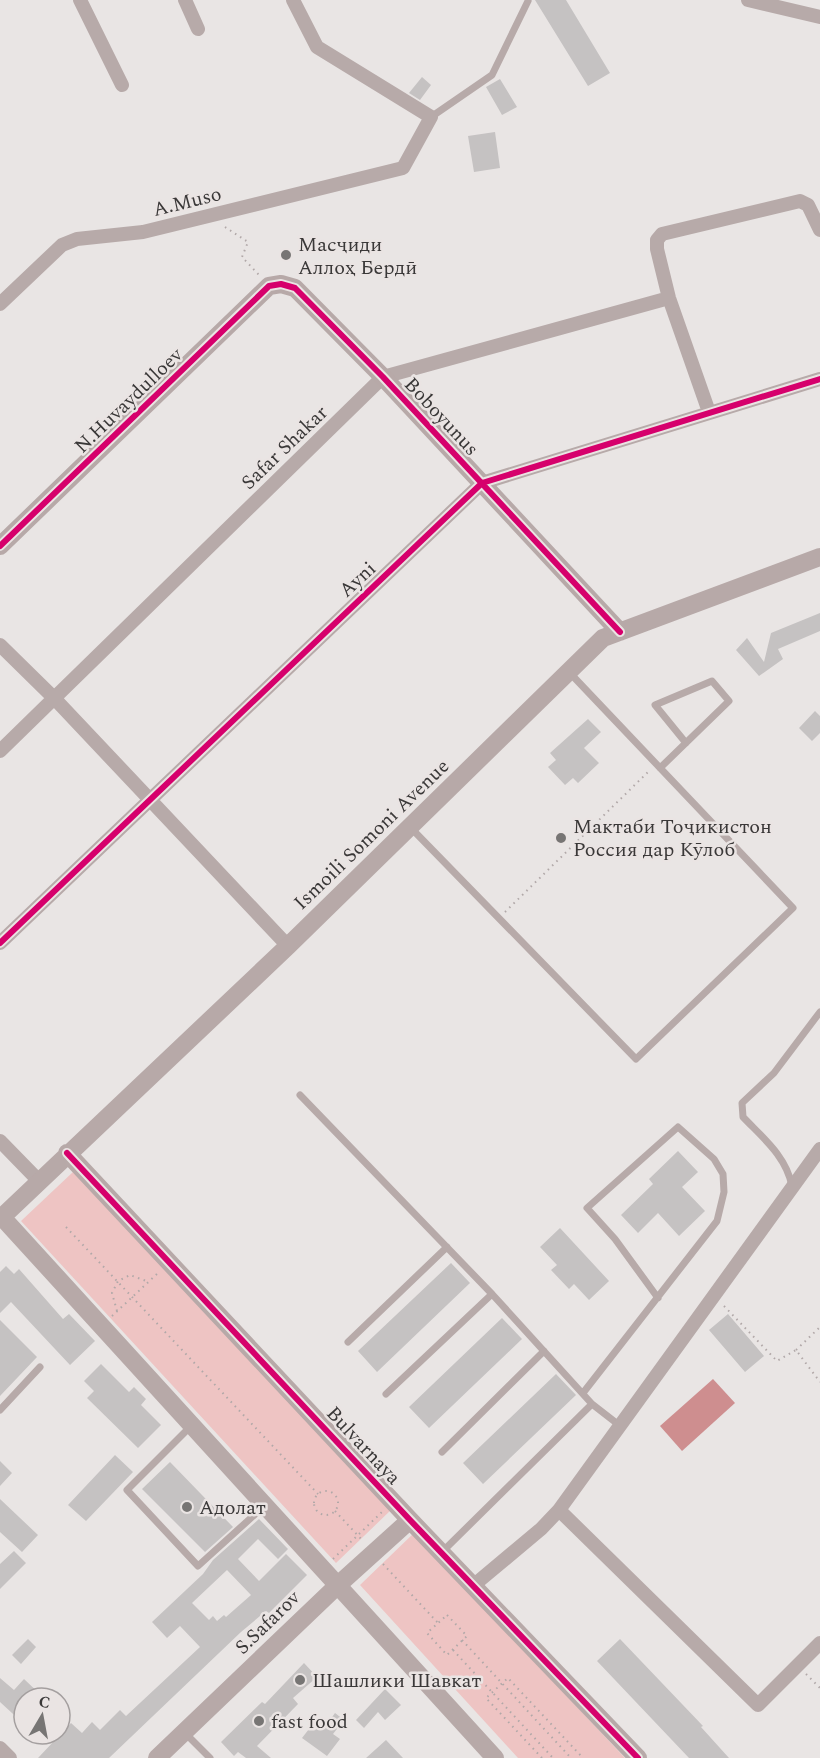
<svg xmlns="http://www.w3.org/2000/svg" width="820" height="1758" viewBox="0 0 820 1758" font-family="Spectral,serif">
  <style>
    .green { fill: #eec4c3 }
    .water { fill: #ce8e8f }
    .building { fill: #c5c2c2; fill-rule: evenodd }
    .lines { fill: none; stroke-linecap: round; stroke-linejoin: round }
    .path { stroke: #b1a8a8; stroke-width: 2; stroke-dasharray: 1.5 4.5; stroke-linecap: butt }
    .lane { stroke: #b7aaa9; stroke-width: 7 }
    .street { stroke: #b7aaa9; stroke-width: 14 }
    .secondary { stroke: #b7a9a8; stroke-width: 18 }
    .cycleway-casing { stroke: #eae4e3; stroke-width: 10 }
    .cycleway { stroke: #d6006c; stroke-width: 6 }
    .poi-dot { fill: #777574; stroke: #eae4e3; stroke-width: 2 }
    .labels { text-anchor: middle; stroke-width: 5; stroke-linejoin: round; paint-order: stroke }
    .street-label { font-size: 20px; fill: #3a3838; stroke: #eae4e3 }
    .poi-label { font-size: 20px; fill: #3a3838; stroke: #eae4e3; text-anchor: start }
  </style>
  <rect width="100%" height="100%" fill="#e9e5e4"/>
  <path class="green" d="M73 1172 392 1509 336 1563 21 1221Z
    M414 1533 625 1758H518L360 1585Z"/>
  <path class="water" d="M713 1379 735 1403 682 1451 660 1426Z"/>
  <path class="building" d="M535 0H566L610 73 588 86Z
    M422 77 431 85 420 100 409 93Z
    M500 79 517 107 502 115 486 87Z
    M495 132 500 168 474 172 468 136Z
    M820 613V631L778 649 783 659 759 676 736 650 747 638 764 662 771 633Z
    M815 711 820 716V733L812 741 799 728Z
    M588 719 601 732 584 748 599 763 578 783 573 778 565 785 548 767 556 760 550 753Z
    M678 1151 698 1172 682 1187 705 1211 679 1236 658 1213 638 1233 621 1215 653 1184 649 1179Z
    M560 1228 609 1281 589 1300 574 1284 569 1289 551 1270 557 1265 540 1247Z
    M451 1263 470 1283 377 1372 358 1351Z
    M6 1266 14 1274 19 1269 63 1319 69 1314 95 1341 70 1365 11 1302 0 1313V1272Z
    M728 1314 764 1356 745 1372 709 1330Z
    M502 1318 522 1339 429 1428 409 1407Z
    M0 1320 37 1357 0 1396Z
    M101 1364 129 1392 134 1387 146 1399 141 1405 161 1425 138 1448 87 1398 94 1391 84 1381Z
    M556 1374 576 1395 483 1484 463 1463Z
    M115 1455 133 1472 86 1521 68 1505Z
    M0 1461 12 1473 0 1486Z
    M170 1462 233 1527 205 1552 142 1489Z
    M0 1499 38 1535 22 1552 0 1532Z
    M259 1519 288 1549 278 1559 258 1539 238 1559 259 1581 286 1554 307 1575 269 1613 266 1611 241 1632 109 1758H38L71 1723 82 1733 92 1722 100 1730 120 1710 126 1716 200 1647 180 1626 167 1638 152 1622 203 1574 213 1560ZM227 1570 251 1595 226 1617 224 1615 217 1621 213 1616 209 1620 192 1603Z
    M14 1551 26 1563 0 1589V1564Z
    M28 1639 36 1647 21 1664 12 1655Z
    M620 1639 703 1726 701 1727 729 1758H689L597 1661Z
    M304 1663 317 1677 293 1698 298 1704 257 1746 271 1758H246L238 1752 234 1756 221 1742 262 1702 265 1704Z
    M0 1678 14 1690 24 1679 44 1698H24V1724L0 1702Z
    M385 1689 401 1705 385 1720 378 1712 364 1728 356 1720Z
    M335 1713 344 1720 333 1734 340 1739 327 1756 302 1738 316 1720 325 1727Z
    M386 1740 403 1758H366Z"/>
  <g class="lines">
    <path class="path" d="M225 227 248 242 242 257 259 275
      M505 912 649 771
      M66 1227 318 1494
      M724 1306 777 1361 796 1350 820 1382
      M117 1311 112 1293 118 1281 130 1275 149 1282
      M112 1316 158 1273
      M796 1350 820 1327
      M314 1503a12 12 0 1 1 24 0a12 12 0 1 1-24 0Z
      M335 1511 363 1541
      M333 1559 383 1511
      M383 1564 438 1623
      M447 1615 467 1636 447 1655 427 1633Z
      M462 1640 571 1758
      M453 1650 553 1758
      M806 1674 820 1688
      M542 1758 486 1698 508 1678 583 1758"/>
    <path class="lane" d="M431 117 492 75 528 1
      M660 768 729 701 712 681 655 705 686 743
      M411 828 636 1059 793 908 569 672
      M300 1095 492 1294
      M792 1186C786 1156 763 1138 743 1117L742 1103 774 1073 820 1012
      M348 1342 447 1247
      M583 1393 717 1221 724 1192 723 1174 714 1159 678 1127 587 1208 615 1239 658 1298
      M386 1394 492 1294 592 1404 619 1425
      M0 1410 40 1367
      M191 1426 127 1490 198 1566 263 1507
      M442 1452 544 1351
      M442 1552 592 1404
      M184 1732 210 1758"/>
    <path class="street" d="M80 0 122 85
      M185 0 198 29
      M748 0 820 17
      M0 304 62 245 77 239 143 232 403 168 431 117 317 47 293 0
      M709 412 669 298 657 249V240L662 234 800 201 808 205 820 230
      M0 645 54 698 288 946
      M0 751 383 377 669 298
      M0 943 482 483 820 379
      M0 1141 39 1181
      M559 1510 758 1705 820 1643
      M474 1585 541 1529 559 1510 820 1149
      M0 1748 10 1758"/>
    <path class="secondary" d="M0 546 269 286 281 284 295 288 383 377 620 632
      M67 1153 410 1520 638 1758
      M2 1217 495 1758
      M0 1219 288 946 603 638 820 557
      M157 1758 338 1585 410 1520"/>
    <defs>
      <path id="cycleway" d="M0 546 269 286 281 284 295 288 383 377 620 632
        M0 943 482 483 820 379
        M67 1153 410 1520 638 1758"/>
    </defs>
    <use href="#cycleway" class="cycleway-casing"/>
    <use href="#cycleway" class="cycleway"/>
  </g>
  <g class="poi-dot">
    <circle cx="286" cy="255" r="6"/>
    <circle cx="561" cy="838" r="6"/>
    <circle cx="187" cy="1507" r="6"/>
    <circle cx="300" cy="1680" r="6"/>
    <circle cx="259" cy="1721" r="6"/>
  </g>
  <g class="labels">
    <g class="street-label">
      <text transform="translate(187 201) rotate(-14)" y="7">A.Muso</text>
      <text transform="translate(128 400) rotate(-44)" y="7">N.Huvaydulloev</text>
      <text transform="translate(442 416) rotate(47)" y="7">Boboyunus</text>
      <text transform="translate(284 447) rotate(-44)" y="7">Safar Shakar</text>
      <text transform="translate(357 579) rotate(-43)" y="7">Ayni</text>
      <text transform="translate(371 834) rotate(-44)" y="7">Ismoili Somoni Avenue</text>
      <text transform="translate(364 1445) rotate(47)" y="7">Bulvarnaya</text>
      <text transform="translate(267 1622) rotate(-44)" y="7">S.Safarov</text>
    </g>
    <g class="poi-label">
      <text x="298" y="251">Масҷиди<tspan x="298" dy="23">Аллоҳ Бердӣ</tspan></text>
      <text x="573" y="833">Мактаби Тоҷикистон<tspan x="573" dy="23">Россия дар Кӯлоб</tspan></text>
      <text x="199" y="1514">Адолат</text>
      <text x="312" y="1687">Шашлики Шавкат</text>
      <text x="271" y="1728">fast food</text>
    </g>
  </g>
  <g transform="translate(42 1716) rotate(10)"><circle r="28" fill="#eae4e3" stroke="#a49f9f" stroke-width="1.5"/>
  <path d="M0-4.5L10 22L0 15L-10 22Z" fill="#777574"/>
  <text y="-9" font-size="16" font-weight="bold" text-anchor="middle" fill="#3a3838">С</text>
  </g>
</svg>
